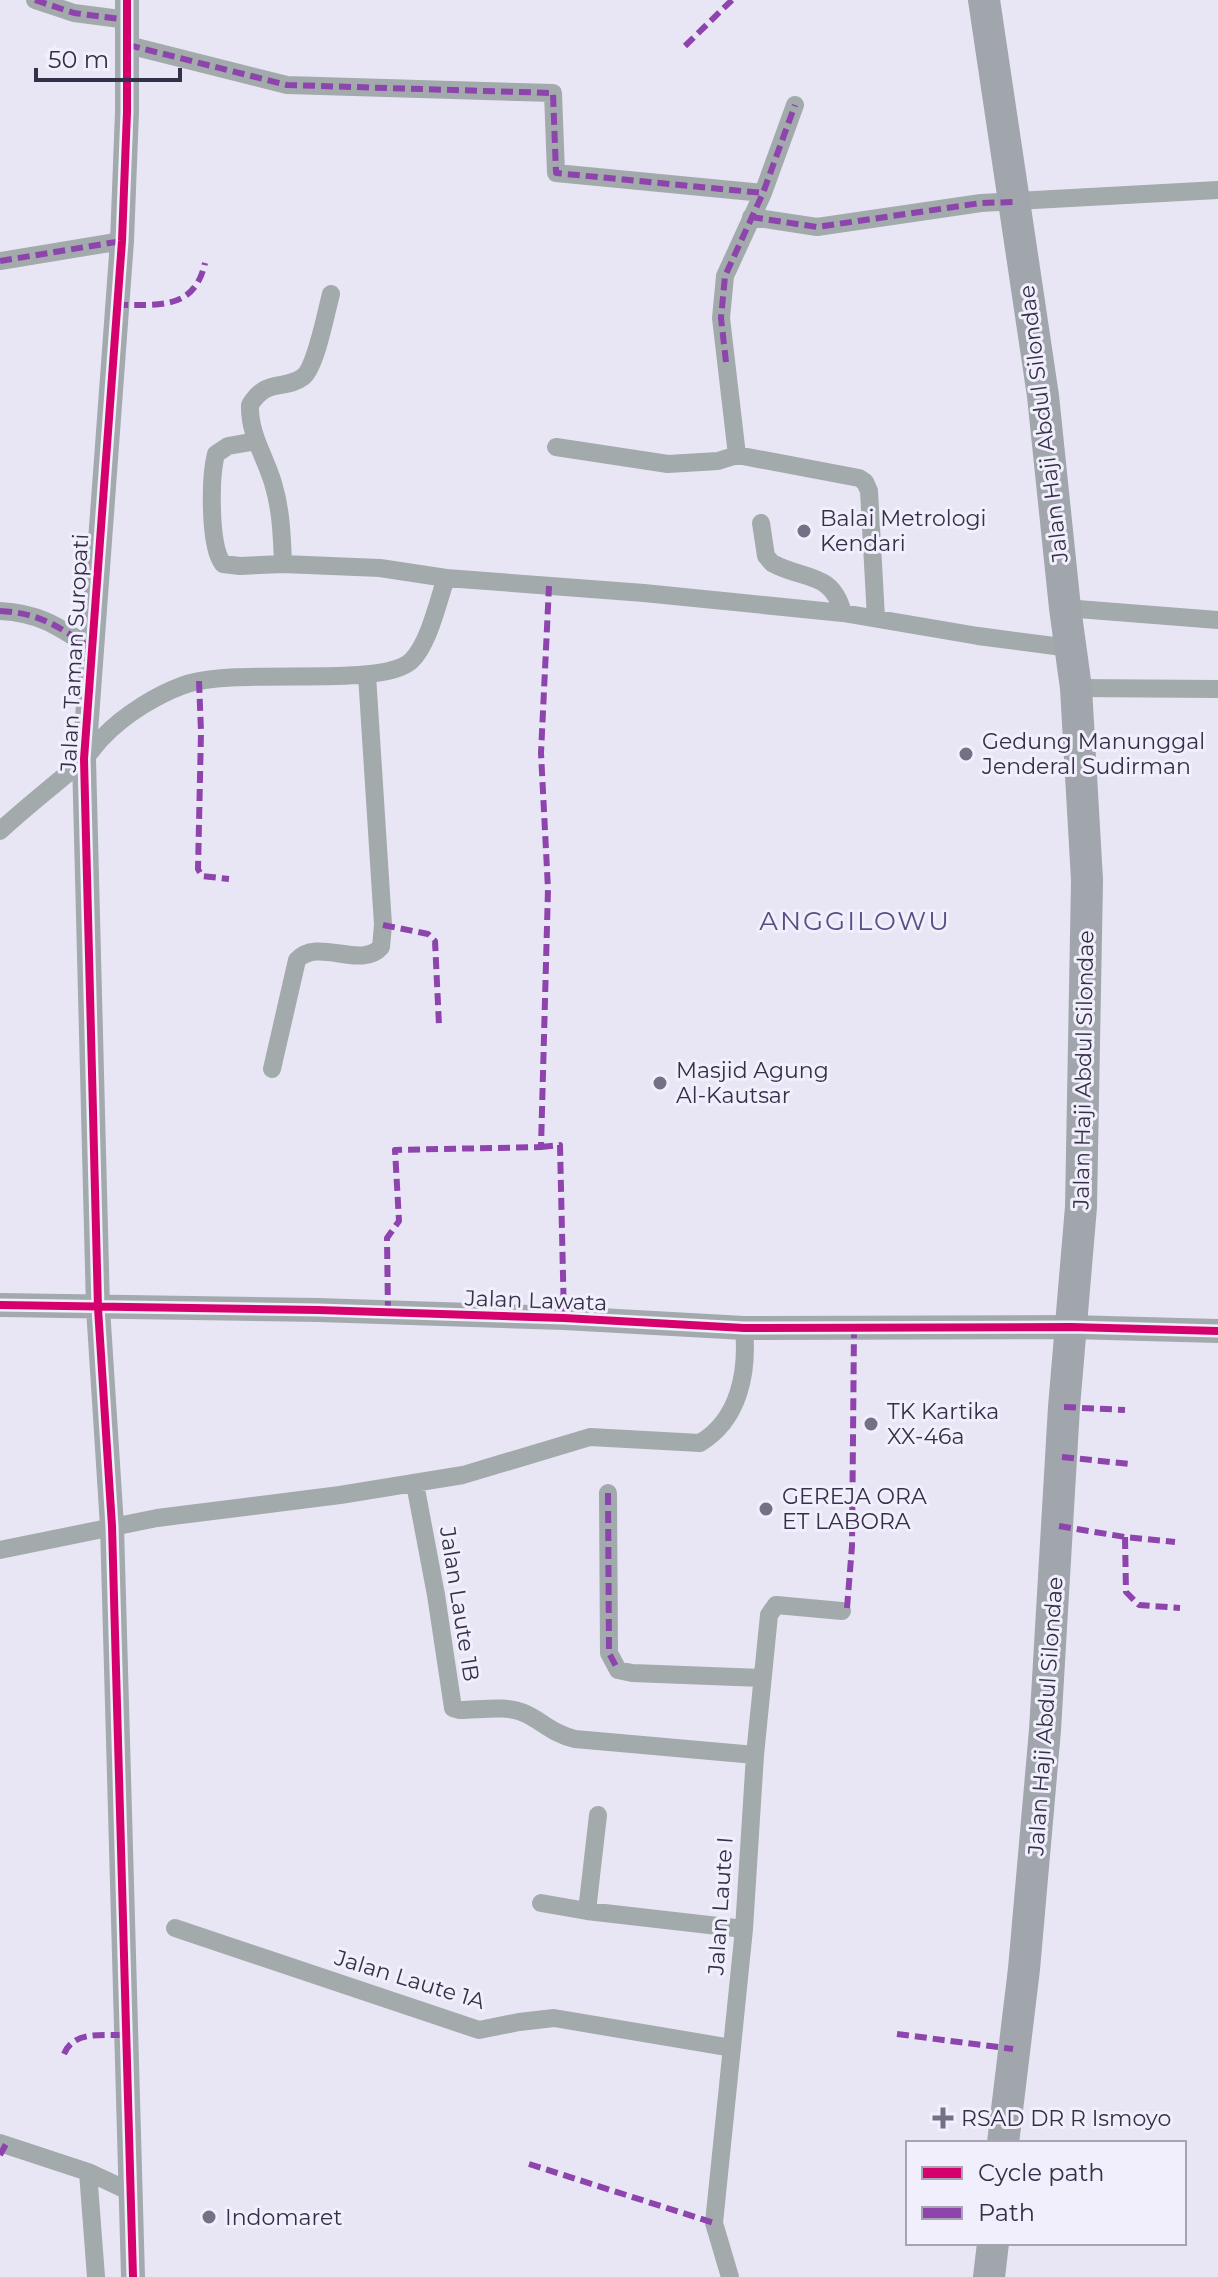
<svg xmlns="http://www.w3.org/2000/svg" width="1218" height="2277" viewBox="0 0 1218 2277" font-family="Montserrat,sans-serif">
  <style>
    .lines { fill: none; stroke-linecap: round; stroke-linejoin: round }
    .street { stroke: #a2aaac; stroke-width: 18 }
    .secondary { stroke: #a2aaad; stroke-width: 24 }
    .highway { stroke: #a0a6ac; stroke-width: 32 }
    .quiet { stroke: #8e44ad; stroke-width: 6; stroke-dasharray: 12 6; stroke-linecap: butt }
    .cycleway-casing { stroke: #f1effc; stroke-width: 13 }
    .cycleway { stroke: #d6006c; stroke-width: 8 }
    .poi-dot { fill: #747085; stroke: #f1effc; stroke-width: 3 }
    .labels { text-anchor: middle; stroke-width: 6; stroke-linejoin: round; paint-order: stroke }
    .street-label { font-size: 22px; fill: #353049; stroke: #f1effc }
    .poi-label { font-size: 22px; fill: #353049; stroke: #f1effc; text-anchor: start }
    .quarter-label { font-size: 26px; letter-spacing: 2px; fill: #594e84; stroke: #f1effc }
  </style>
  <rect width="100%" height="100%" fill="#e8e6f4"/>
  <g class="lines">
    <path class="street" d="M35 0 74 13 128 20
      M128 45 287 85 553 93 556 173 763 193
      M751 217 817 227 981 203 1218 190
      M0 261 122 241
      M331 294C326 312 316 367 303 377 284 391 267 377 250 405 249 434 265 456 273 483 281 509 282 536 283 564L380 568 446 578
      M256 441 228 446 216 454C210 477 209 546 223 564L240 566 283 564
      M556 447 668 464 718 461 737 455 859 478 865 482 869 491 876 618
      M737 455 721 318 725 276 763 193 795 105
      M761 523 766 556 772 563C805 581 832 571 843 613
      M1065 608 1218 620
      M0 611C40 613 59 627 91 648
      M1076 688 1218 689
      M0 831C27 806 56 784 83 760 90 753 96 744 103 737 124 715 156 695 184 685 237 666 381 689 411 661 429 644 438 601 446 578L644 593 843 613 978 636 1070 648
      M272 1069 297 960C318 937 361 970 381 947L383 925 367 675
      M415 1484 436 1595 453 1708 460 1710C480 1710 506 1705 524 1713 544 1722 551 1733 575 1739L755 1755
      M608 1493 609 1653 618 1670 632 1673 762 1678
      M0 1550 157 1518 340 1495 463 1475 590 1437 700 1443C740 1419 748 1371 744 1328
      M541 1903 587 1911 744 1929
      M587 1911 598 1815
      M175 1928 479 2030 519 2022 554 2018 732 2048
      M0 2143 88 2172 131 2192
      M88 2172 96 2277
      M730 2277 714 2223 744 1929 755 1755 769 1615 776 1605 842 1611"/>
    <path class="secondary" d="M127 0V112L122 241 84 759 98 1308 112 1526 133 2277
      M0 1305 318 1310 564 1318 744 1328 1071 1327 1218 1331"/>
    <path class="highway" d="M984 0 1043 396 1065 608 1076 688 1087 880 1081 1207 1064 1407 1045 1730 1024 1969 1003 2143
      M989 2277 993 2243"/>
    <path class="quiet" d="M35 0 74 13 128 20
      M128 45 287 85 553 93 556 173 763 193
      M685 46 732 0
      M751 217 817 227 981 203 1013 202
      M0 261 122 241
      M116 305C156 304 194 312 205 263
      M726 362 721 318 725 276 763 193 795 105
      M0 611C40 613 59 627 91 648
      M199 681 201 732 198 869 202 876 229 879
      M383 925 428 934 435 941 439 1025
      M541 1147 560 1145 564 1318
      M388 1313 387 1238 399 1221 395 1150 541 1147 548 889 541 753 549 586
      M1064 1407 1125 1410
      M1062 1457 1130 1464
      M608 1493 609 1653 618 1670
      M1059 1526 1125 1537 1175 1542
      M1125 1537 1126 1592 1139 1605 1180 1608
      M847 1608 852 1546 854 1328
      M897 2034 1013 2049
      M64 2054C74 2030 102 2036 125 2035
      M0 2155 6 2144
      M529 2164 714 2223"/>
    <defs>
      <path id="cycleway" d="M127 0V112L122 241 84 759 98 1308 112 1526 133 2277
        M0 1305 318 1310 564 1318 744 1328 1071 1327 1218 1331"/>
    </defs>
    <use href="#cycleway" class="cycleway-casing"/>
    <use href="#cycleway" class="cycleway"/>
  </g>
  <g class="poi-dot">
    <circle cx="804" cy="531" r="8"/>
    <circle cx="966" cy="754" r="8"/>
    <circle cx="660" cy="1083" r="8"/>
    <circle cx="871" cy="1424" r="8"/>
    <circle cx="766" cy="1509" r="8"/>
    <path d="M939 2106h8v8h8v8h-8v8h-8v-8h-8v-8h8z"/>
    <circle cx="209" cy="2217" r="8"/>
  </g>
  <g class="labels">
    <g class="street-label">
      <text transform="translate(1043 424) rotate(-97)" y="8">Jalan Haji Abdul Silondae</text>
      <text transform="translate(74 653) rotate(-87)" y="8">Jalan Taman Suropati</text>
      <text transform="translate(1083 1070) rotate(-89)" y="8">Jalan Haji Abdul Silondae</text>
      <text transform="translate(536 1300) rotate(2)" y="8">Jalan Lawata</text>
      <text transform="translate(460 1604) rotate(81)" y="8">Jalan Laute 1B</text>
      <text transform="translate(1045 1716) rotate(-86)" y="8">Jalan Haji Abdul Silondae</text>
      <text transform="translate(720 1906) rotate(-86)" y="8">Jalan Laute I</text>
      <text transform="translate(410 1979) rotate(17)" y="8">Jalan Laute 1A</text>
    </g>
    <g class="poi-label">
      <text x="820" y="526">Balai Metrologi<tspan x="820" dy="25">Kendari</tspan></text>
      <text x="982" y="749">Gedung Manunggal<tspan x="982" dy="25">Jenderal Sudirman</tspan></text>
      <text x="676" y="1078">Masjid Agung<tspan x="676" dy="25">Al-Kautsar</tspan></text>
      <text x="887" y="1419">TK Kartika<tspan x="887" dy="25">XX-46a</tspan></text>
      <text x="782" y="1504">GEREJA ORA<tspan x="782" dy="25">ET LABORA</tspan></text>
      <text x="961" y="2126">RSAD DR R Ismoyo</text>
      <text x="225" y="2225">Indomaret</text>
    </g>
    <g class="quarter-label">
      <text x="855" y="930">ANGGILOWU</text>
    </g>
  </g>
  <rect x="906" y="2141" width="280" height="104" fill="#f1effc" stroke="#a6a3b4" stroke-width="2"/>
  <rect x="922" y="2167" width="40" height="12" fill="#d6006c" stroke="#a6a3b4" stroke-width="2"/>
  <text x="978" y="2181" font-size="24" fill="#353049">Cycle path</text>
  <rect x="922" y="2207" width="40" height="12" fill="#8e44ad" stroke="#a6a3b4" stroke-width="2"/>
  <text x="978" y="2221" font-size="24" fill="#353049">Path</text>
  <path d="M36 68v12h144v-12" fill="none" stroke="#353049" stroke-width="4"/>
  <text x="48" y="68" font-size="24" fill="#353049" stroke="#f1effc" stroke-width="6" paint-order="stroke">50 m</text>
</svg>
